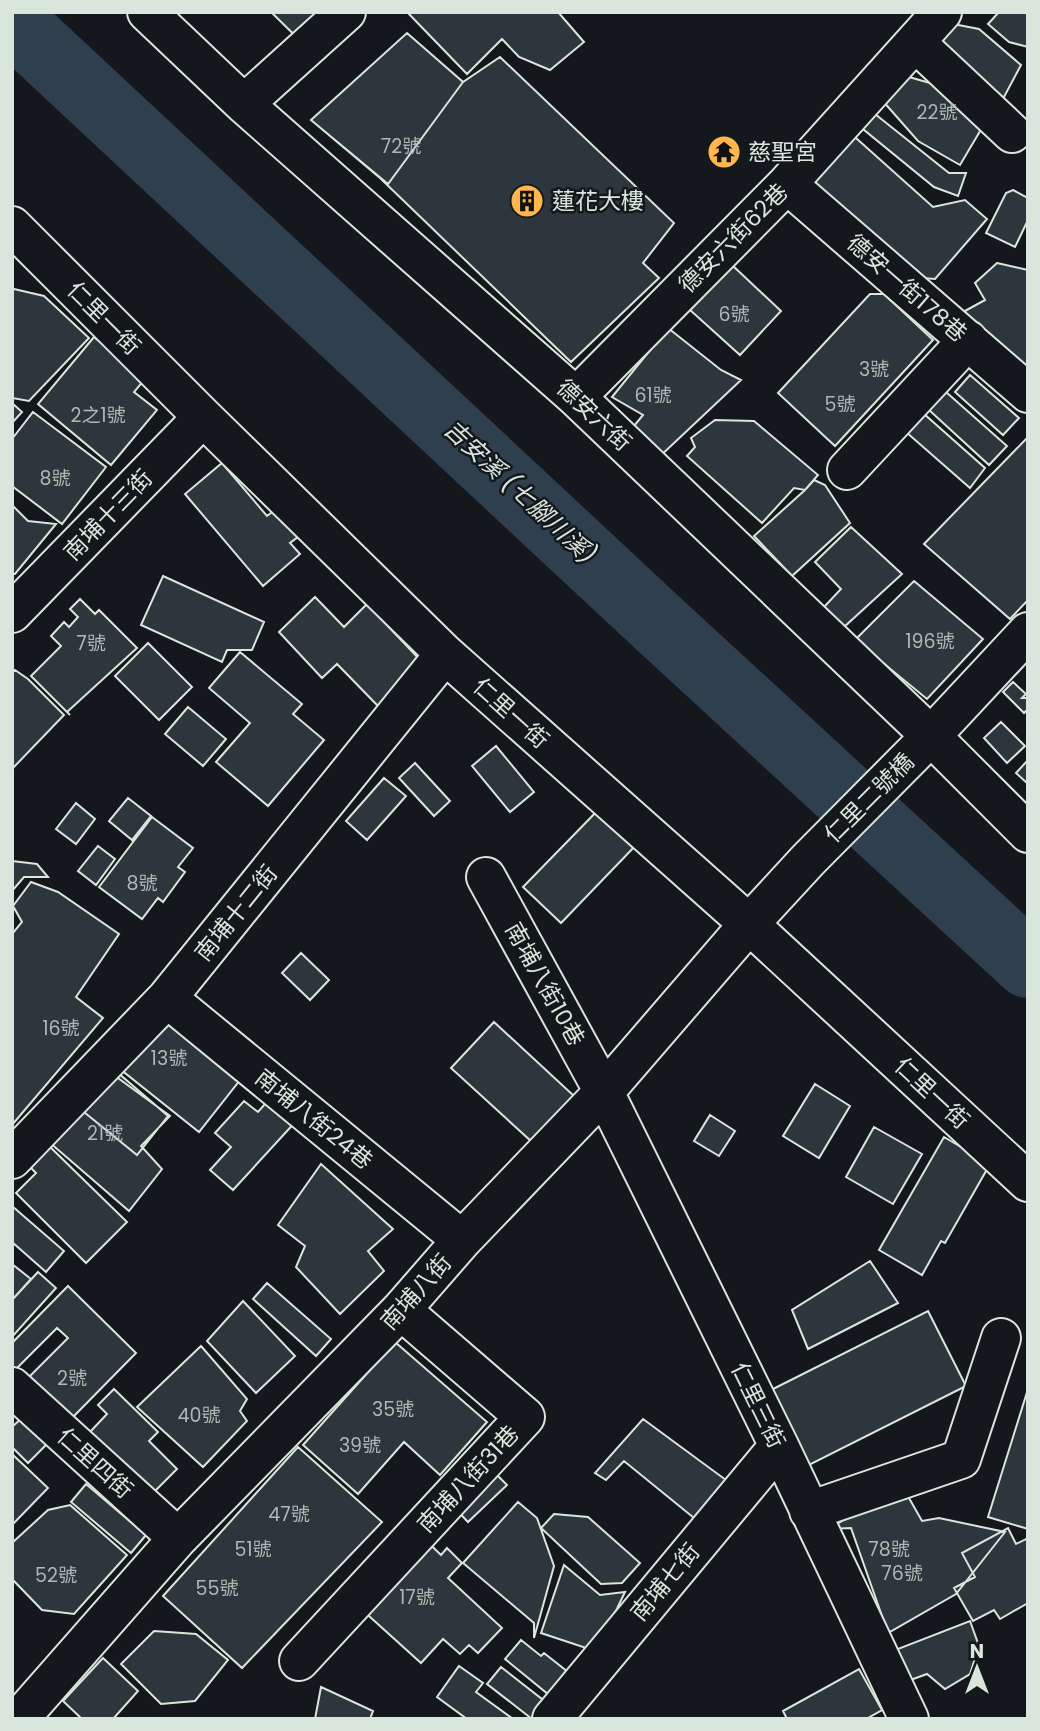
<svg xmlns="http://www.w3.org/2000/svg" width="1040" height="1731" viewBox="0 0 1040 1731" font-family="Poppins,'Noto Sans TC',sans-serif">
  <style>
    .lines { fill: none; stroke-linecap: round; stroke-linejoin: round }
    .river { stroke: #2f3f4d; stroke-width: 68 }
    .building { fill: #2c363c; stroke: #d8e6dc; stroke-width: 2 }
    .minor-casing { stroke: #d8e6dc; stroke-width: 42 }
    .minor { stroke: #14181c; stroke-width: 38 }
    .labels { text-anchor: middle; stroke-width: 5; stroke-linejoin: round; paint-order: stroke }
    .number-label { font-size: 19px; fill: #adbab4 }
    .poi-label { font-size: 23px; fill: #d8e6dc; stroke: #14181c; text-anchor: start }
    .street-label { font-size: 23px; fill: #d8e6dc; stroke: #14181c }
    .water-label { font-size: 24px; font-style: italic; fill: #d8e6dc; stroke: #14181c }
  </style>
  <rect width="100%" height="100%" fill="#14181c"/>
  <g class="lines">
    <path class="river" d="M12 21 662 627 1028 964"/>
  </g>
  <path class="building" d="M271 12H367L320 60Z
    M407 12H558L584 42 550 70 519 57 502 39 467 74Z
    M999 12H1028V47L1009 42 988 24Z
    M953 24 979 29 1021 65 1004 97 982 95 930 49Z
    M407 33 463 82 500 57 674 223 643 263 659 278 571 362 380 178 311 120Z
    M407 33 463 82 388 184 311 120Z
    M909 77 937 85 989 116 960 165 918 141 882 100Z
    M870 110 949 173H966L958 196 934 187 858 125Z
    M847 130 933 207 965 200 987 219 935 279 908 277 801 181Z
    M1013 190 1028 198V220L1015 247 986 233 1006 193Z
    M997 263 1028 270V373L954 317 985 300 975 283Z
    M732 265 781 311 740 355 690 310Z
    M14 289 44 296 89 338 29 401 12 398V291Z
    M870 294H884L933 340 835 446 778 393Z
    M668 328 721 370 741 380 656 460 625 437 643 415 612 397Z
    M94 337 145 379 134 392 157 410 111 465 38 404Z
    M970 375 1019 418 1003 435 955 392Z
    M946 392 1007 446 989 465 929 410Z
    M12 403 22 412 12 423Z
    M33 412 106 467 62 524 12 486V439Z
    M923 413 985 468 970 488 906 432Z
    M715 420 754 421 818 475 805 490 794 488 762 523 687 456 695 447 691 438Z
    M1028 437V600L1010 619 924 544Z
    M222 463 267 516 279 507 302 534 290 543 300 554 263 586 185 494Z
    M814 480 825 485 850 523 792 576 754 536 805 490Z
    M12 505 28 521 56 524 15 574H12Z
    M851 527 902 574 844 627 824 607 841 589 815 562Z
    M163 576 264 622 252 650H227L222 662 141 625Z
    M914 581 983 639 927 699 855 640Z
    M315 597 344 627 367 604 423 663 378 706 337 664 322 678 279 632Z
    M80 599 95 614 99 610 137 648 67 712 70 715 31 676 61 646 51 636 64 622 69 627 78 617 70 609Z
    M148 643 192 687 159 720 115 676Z
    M240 652 302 704 293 714 324 740 268 806 216 762 250 723 209 688Z
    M15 670 28 679 64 715 12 769V673Z
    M1013 682 1026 694 1022 698H1028V709L1024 713 1003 692Z
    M188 707 226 739 203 766 165 734Z
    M1001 722 1025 746 1007 763 984 738Z
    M496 746 534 792 510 812 472 766Z
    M1028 760V784L1016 773Z
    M415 763 450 801 434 816 399 778Z
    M384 778 406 796 367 840 346 821Z
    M128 798 151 816 132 840 109 821Z
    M76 803 95 819 76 844 56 829Z
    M602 806 639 842 561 923 523 887Z
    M152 817 193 848 178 867 185 872 163 902 158 898 142 919 99 887Z
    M98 846 115 859 96 885 78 871Z
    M12 861 37 864 48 877H24L12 891Z
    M31 882 58 892 119 934 76 997 103 1018 12 1125V934L22 922 13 906Z
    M301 953 329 980 310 1000 282 973Z
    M165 1011 240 1080 199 1132 120 1069Z
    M494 1022 574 1096 532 1142 451 1068Z
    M110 1066 168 1116 137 1155 74 1104Z
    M111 1073 170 1116 141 1146 162 1169 129 1211 49 1142Z
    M815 1084 850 1106 819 1158 783 1136Z
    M274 1094 299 1118 233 1190 210 1170 231 1147 215 1133 244 1101 258 1112Z
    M710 1115 735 1131 719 1156 694 1141Z
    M874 1127 922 1154 893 1204 846 1177Z
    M944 1137 990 1164 945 1243 941 1241 922 1275 879 1250Z
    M44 1141 127 1222 86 1263 16 1193 36 1173 24 1161Z
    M321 1164 393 1229 368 1251 384 1271 340 1314 296 1267 305 1246 278 1225Z
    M12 1206 64 1251 46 1272 12 1242Z
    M870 1261 898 1303 808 1349 792 1310Z
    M12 1264 31 1279 12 1300Z
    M38 1272 56 1288 12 1337V1300Z
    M267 1283 331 1339 316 1356 253 1299Z
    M68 1286 136 1353 72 1418 29 1377 68 1338 57 1328 12 1373V1343Z
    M243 1301 295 1356 256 1393 207 1341Z
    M928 1311 966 1386 807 1466 769 1391Z
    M395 1342 487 1422 440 1475 404 1442 358 1494 303 1445Z
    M201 1346 247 1399 240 1411 247 1421 203 1467 137 1407Z
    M114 1389 158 1432 149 1441 177 1469 152 1494 89 1433 107 1414 98 1405Z
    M1028 1389V1529L988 1517Z
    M24 1416 50 1441 28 1463 12 1447V1427Z
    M643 1419 730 1483 694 1518 624 1461 606 1480 595 1473Z
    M298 1447 382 1522 242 1668 163 1596Z
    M12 1454 48 1488 12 1525Z
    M488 1466 507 1485 468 1522 450 1503Z
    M86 1484 146 1535 131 1553 71 1502Z
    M896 1490 905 1491 922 1521 939 1518 1005 1532 956 1594 888 1633 851 1528 828 1529Z
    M518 1502 537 1518 554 1566 534 1638V1623L463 1563Z
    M70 1505 127 1555 74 1614 42 1610 12 1579V1543L48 1510Z
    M554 1514 588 1517 640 1563 622 1583 601 1584 541 1528Z
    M413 1528 441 1555 447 1548 462 1563 448 1578 502 1628 478 1653 469 1645 460 1654 443 1639 421 1663 349 1598Z
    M1008 1528 1016 1544 1028 1538V1603L1000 1619 994 1610 973 1621 954 1588 975 1577 962 1553Z
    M564 1565 600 1595 625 1592 599 1646 589 1649 541 1633Z
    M970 1621 979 1646 970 1674 945 1689 927 1674 897 1685 890 1652Z
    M154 1631 196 1634 228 1660 195 1701 161 1704 121 1664Z
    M521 1640 541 1656 544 1653 573 1676 554 1699 505 1659Z
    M103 1658 138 1691 113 1719H82L63 1701Z
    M459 1666 483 1683 476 1692 513 1719H467L437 1697Z
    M501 1667 547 1703 535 1719H532L487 1684Z
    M859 1669 882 1710 866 1719H787L783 1711Z
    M321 1687 373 1711 370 1719H315Z"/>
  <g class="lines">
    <defs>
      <path id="minor" d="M147 12 244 104 576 397 931 736 1028 833
        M915 42 1012 133
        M244 104 346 12
        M787 184 1028 393
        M12 226 203 417 445 654 749 924 1028 1182
        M576 397 787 184 942 12
        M847 470 968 340
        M12 613 203 417
        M486 877 604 1092 779 1446 909 1719
        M167 998 462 1240
        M12 1159 167 998 445 654
        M12 1387 178 1538
        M809 1511 961 1459 1001 1338
        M299 1661 525 1417 401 1310
        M19 1719 178 1538 401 1310 462 1240 604 1092 749 924 808 860 931 736 1028 632
        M552 1719 779 1446"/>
    </defs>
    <use href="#minor" class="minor-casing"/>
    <use href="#minor" class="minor"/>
  </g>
  <defs>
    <symbol id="temple-disc" viewBox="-11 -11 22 22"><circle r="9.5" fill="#ffb74d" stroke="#14181c"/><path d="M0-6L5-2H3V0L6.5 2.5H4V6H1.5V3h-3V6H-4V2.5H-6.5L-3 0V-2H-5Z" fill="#111"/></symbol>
    <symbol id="building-disc" viewBox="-11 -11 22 22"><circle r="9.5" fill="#ffb74d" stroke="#14181c"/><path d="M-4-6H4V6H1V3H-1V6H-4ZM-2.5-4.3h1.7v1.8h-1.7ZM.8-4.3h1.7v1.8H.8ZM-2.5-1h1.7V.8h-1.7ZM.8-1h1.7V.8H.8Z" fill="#111"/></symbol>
  </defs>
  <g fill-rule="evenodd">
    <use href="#temple-disc" x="705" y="133" width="38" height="38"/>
    <use href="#building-disc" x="508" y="182" width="38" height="38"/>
  </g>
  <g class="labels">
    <g class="number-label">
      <text x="937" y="119">22號</text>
      <text x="401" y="153">72號</text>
      <text x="734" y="321">6號</text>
      <text x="874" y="376">3號</text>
      <text x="653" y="402">61號</text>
      <text x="840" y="411">5號</text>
      <text x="98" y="422">2之1號</text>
      <text x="55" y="485">8號</text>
      <text x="930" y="648">196號</text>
      <text x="91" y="650">7號</text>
      <text x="142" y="890">8號</text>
      <text x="61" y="1035">16號</text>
      <text x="169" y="1065">13號</text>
      <text x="105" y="1140">21號</text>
      <text x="72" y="1385">2號</text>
      <text x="393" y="1416">35號</text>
      <text x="199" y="1422">40號</text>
      <text x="360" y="1452">39號</text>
      <text x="289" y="1521">47號</text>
      <text x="253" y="1556">51號</text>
      <text x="889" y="1556">78號</text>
      <text x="902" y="1580">76號</text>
      <text x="56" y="1582">52號</text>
      <text x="217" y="1595">55號</text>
      <text x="417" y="1604">17號</text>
    </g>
    <g class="poi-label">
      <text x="748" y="160">慈聖宮</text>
      <text x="552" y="209">蓮花大樓</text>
    </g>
    <g class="street-label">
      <text transform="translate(733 238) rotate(-45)" y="8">德安六街62巷</text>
      <text transform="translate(907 288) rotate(41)" y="8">德安一街178巷</text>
      <text transform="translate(104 318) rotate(45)" y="8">仁里一街</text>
      <text transform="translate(594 415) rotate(43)" y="8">德安六街</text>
      <text transform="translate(108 515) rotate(-46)" y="8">南埔十三街</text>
      <text transform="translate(511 713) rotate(42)" y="8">仁里一街</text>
      <text transform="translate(869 798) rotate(-45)" y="8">仁里二號橋</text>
      <text transform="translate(236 913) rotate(-51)" y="8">南埔十二街</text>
      <text transform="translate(545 984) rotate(61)" y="8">南埔八街10巷</text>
      <text transform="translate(932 1093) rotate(43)" y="8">仁里一街</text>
      <text transform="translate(314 1119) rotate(39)" y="8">南埔八街24巷</text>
      <text transform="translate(416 1292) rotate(-48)" y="8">南埔八街</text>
      <text transform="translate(758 1405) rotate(64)" y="8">仁里三街</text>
      <text transform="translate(95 1463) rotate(42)" y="8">仁里四街</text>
      <text transform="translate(468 1479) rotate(-47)" y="8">南埔八街31巷</text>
      <text transform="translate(665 1582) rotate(-50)" y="8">南埔七街</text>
    </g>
    <g class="water-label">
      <text transform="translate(520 492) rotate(43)" y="8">吉安溪 (七腳川溪)</text>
    </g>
  </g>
  <rect width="1040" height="1731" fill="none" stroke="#d8e6dc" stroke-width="28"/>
  <g transform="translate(977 1668)" stroke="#14181c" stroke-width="5" paint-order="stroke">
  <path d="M0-5L12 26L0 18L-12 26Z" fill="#d8e6dc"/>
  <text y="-10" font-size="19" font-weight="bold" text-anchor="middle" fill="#d8e6dc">N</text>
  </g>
</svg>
